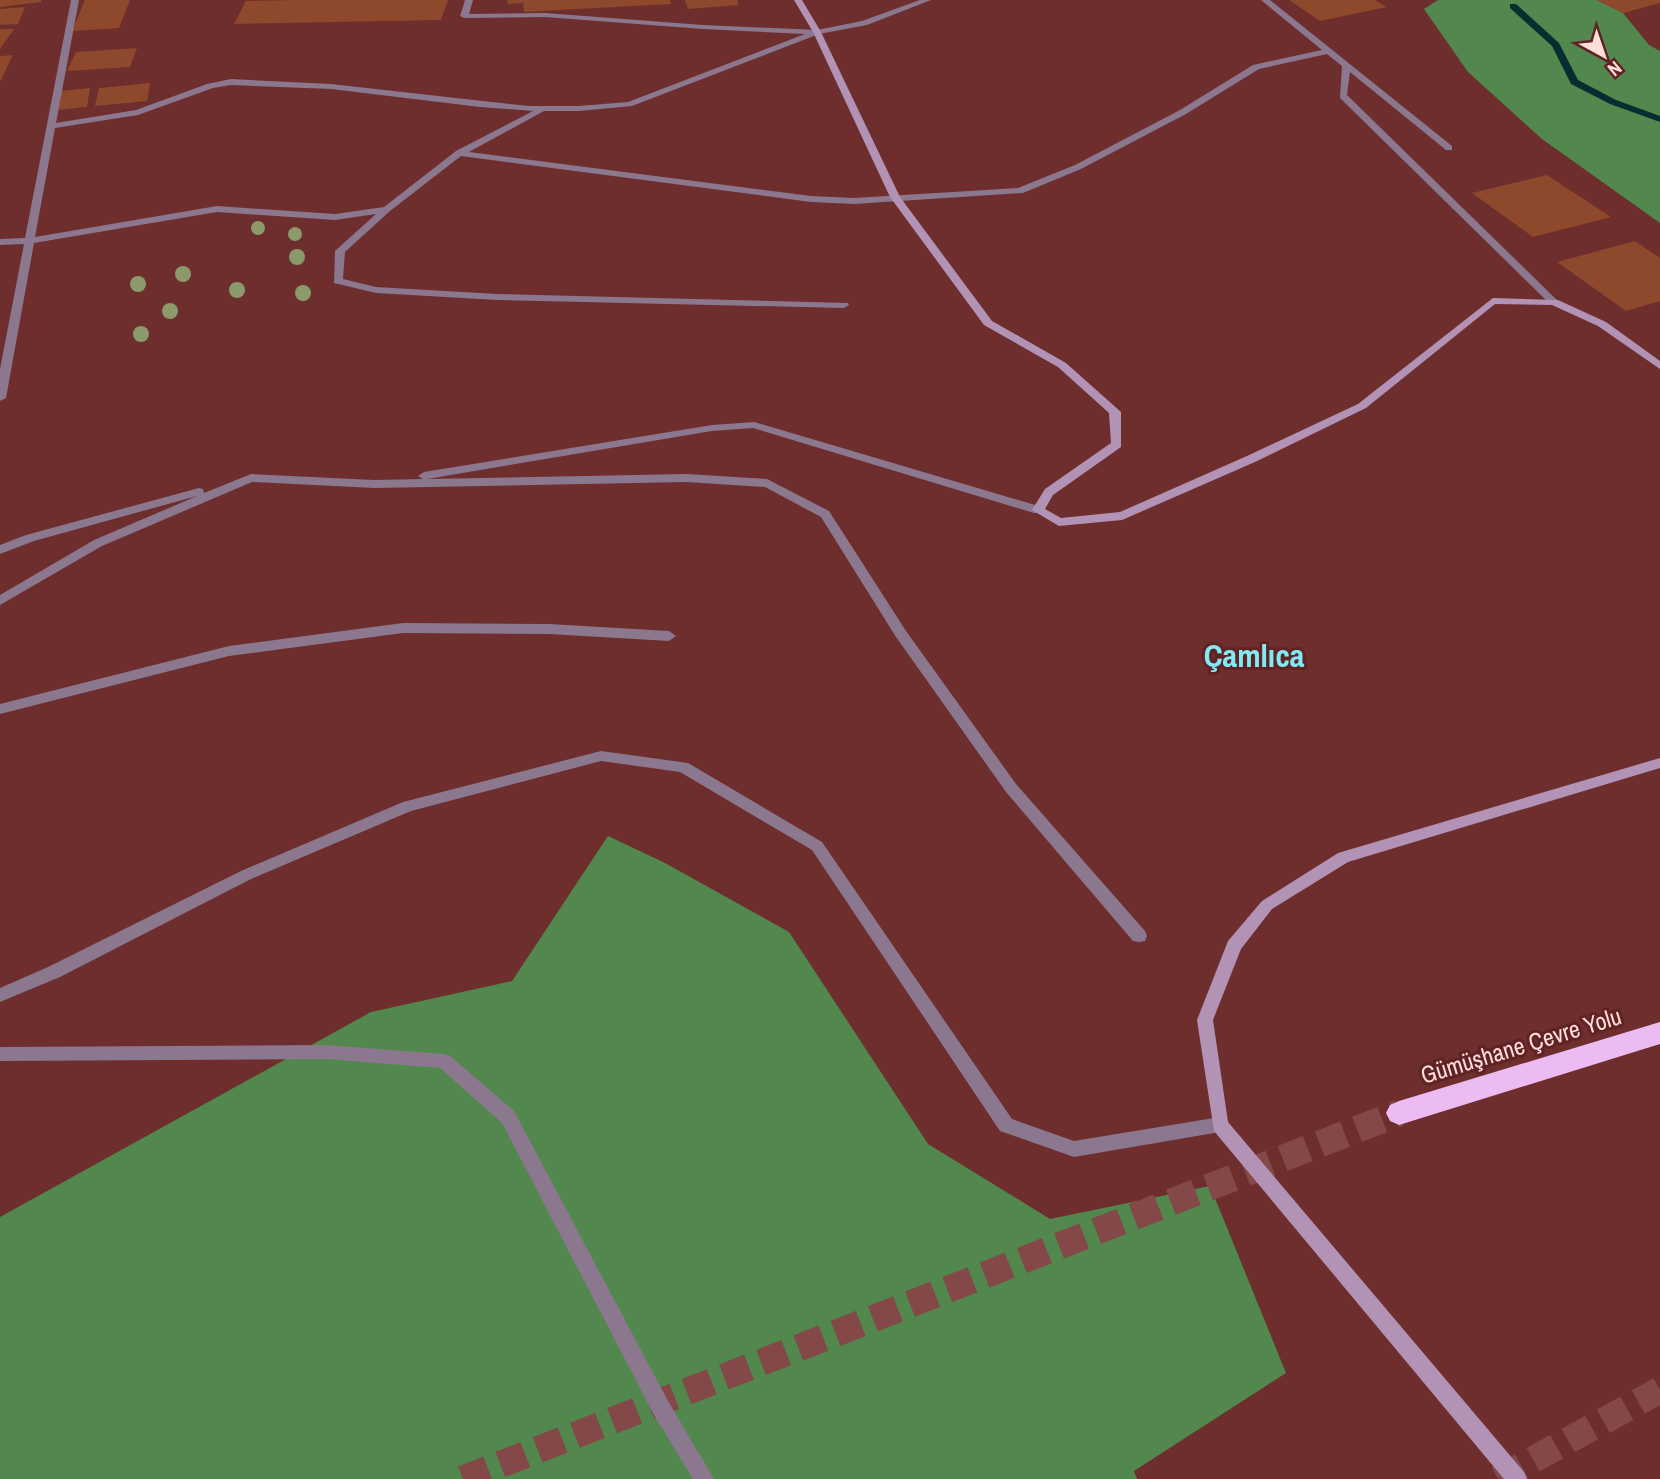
<svg xmlns="http://www.w3.org/2000/svg" width="1660" height="1479" viewBox="0 0 1660 1479" font-family="'Archivo Narrow',sans-serif">
  <style>
    .forest { fill: #52884e }
    .lines { fill: none; stroke-linecap: round; stroke-linejoin: round }
    .stream { fill: #072d30; fill-rule: evenodd }
    .building { fill: #8e482b }
    .highway-tunnel { stroke: #834847; stroke-width: 27; stroke-dasharray: 27 13; stroke-linecap: butt }
    .street { fill: #8b778e; fill-rule: evenodd }
    .secondary { fill: #b293b6; fill-rule: evenodd }
    .highway { fill: #ebbbf1; fill-rule: evenodd }
    .tree { fill: #8b996b }
    .labels { text-anchor: middle; stroke-width: 6; stroke-linejoin: round; paint-order: stroke }
    .street-label { font-size: 24px; fill: #fedddb; stroke: #602323 }
    .district-label { font-size: 32px; font-weight: bold; fill: #80ebf4; stroke: #602323 }
  </style>
  <rect width="100%" height="100%" fill="#6d2e2d"/>
  <path class="forest" d="M1438 0H1597L1623 13 1649 45 1660 51V223L1542 139 1468 72 1424 9Z
    M608 836 665 863 789 932 928 1144 1050 1219 1210 1186 1286 1373 1134 1471 1137 1479H0V1217L371 1012 512 981Z"/>
  <g class="lines">
    <path class="stream" d="M1510 4H1516L1559 43 1578 80 1616 100 1660 116V122L1610 104 1571 84 1552 46 1510 8Z"/>
  </g>
  <path class="building" d="M0 0H41V2L0 7Z
    M85 0H130L119 28 72 31Z
    M298 0H448L441 20 234 24 246 1Z
    M507 0H670L671 4 524 12 523 3 508 4Z
    M685 0H737L739 5 688 9Z
    M1289 0H1375L1387 7 1320 21Z
    M1597 0H1660V3L1623 13Z
    M25 7 18 24 0 25V9Z
    M0 29H14L0 49Z
    M137 48 130 67 67 71 76 52Z
    M13 55 0 82V56Z
    M150 83 147 101 95 106 99 88Z
    M90 88 87 107 57 110 61 91Z
    M1547 175 1611 217 1533 237 1472 193Z
    M1635 241 1660 258V301L1626 311 1557 262Z"/>
  <g class="lines">
    <path class="highway-tunnel" d="M463 1479 1399 1113
      M1498 1479 1660 1390"/>
    <path class="street" d="M71 0H79L56 123 136 110 207 84 231 79 331 84 529 106H579L628 102 805 34 703 29 545 17 464 18 460 16 465 0H473L469 14 545 13 703 25 817 30 862 21 920 0H931L867 25 819 34 632 106 579 111H544L469 152 811 196 854 198 1018 188 1075 165 1180 110 1253 65 1322 50 1261 0H1270L1452 146V150H1446L1350 72 1347 95 1559 302 1558 304H1550L1340 98 1342 66 1327 54 1259 69 1186 114 1081 169 1023 193 854 204 811 202 461 156 390 211 345 252 343 279 376 287 497 294 848 303 849 305 844 308 497 300 376 293 334 283 335 251 376 214 335 220 217 212 34 243 6 398 0 401V369L24 244 0 245V239L25 238ZM231 85 331 89 480 107 533 111 456 151 384 207 335 214 217 206 35 237 55 128 138 115 213 88Z
      M754 422 1042 507 1044 510 1042 513H1034L753 428 712 431 427 479 686 474 767 479 829 511 906 631 1016 784 1145 931 1147 936 1145 941 1139 942 1133 941 1006 792 896 637 821 517 765 487 686 482 374 488 252 482 102 546 0 605V595L94 540 197 496 34 541 0 554V545L26 535 199 488 203 489 204 493 251 474 374 480 423 479 418 476 424 472 712 425Z
      M403 623 549 624 669 631 676 636 669 641 549 634 403 633 229 656 0 714V704L229 646Z
      M601 751 688 763 822 842 1012 1119 1074 1141 1220 1117 1226 1119 1229 1125 1226 1131 1074 1157 1000 1131 812 850 680 772 601 761 411 811 251 879 60 977 0 1002V988L48 967 241 871 403 802Z
      M327 1045 444 1054 450 1056 514 1111 668 1401 714 1479H693L654 1415 502 1123 440 1068 327 1059 0 1061V1047Z"/>
    <path class="secondary" d="M794 0H802L821 32 900 197 992 321 1066 363 1121 412V447L1053 495 1045 509 1061 518 1120 512 1247 456 1358 404 1493 298 1558 300 1606 322 1660 361V369L1598 326 1552 305 1495 304 1366 408 1255 462 1122 520 1059 526 1032 510 1045 489 1111 443 1109 413 1058 367 984 325 890 197 813 32Z
      M1660 758V768L1348 862 1272 909 1241 949 1213 1020 1228 1122 1524 1472 1527 1479H1504L1214 1131 1197 1020 1228 941 1262 901 1338 853Z"/>
    <path class="highway" d="M1660 1022V1044L1399 1125 1390 1121 1386 1113 1390 1105 1399 1101Z"/>
  </g>
  <g class="tree">
    <circle cx="258" cy="228" r="7"/>
    <circle cx="295" cy="234" r="7"/>
    <circle cx="297" cy="257" r="8"/>
    <circle cx="183" cy="274" r="8"/>
    <circle cx="138" cy="284" r="8"/>
    <circle cx="237" cy="290" r="8"/>
    <circle cx="303" cy="293" r="8"/>
    <circle cx="170" cy="311" r="8"/>
    <circle cx="141" cy="334" r="8"/>
  </g>
  <g class="labels">
    <g class="street-label">
      <text transform="translate(1521 1046) rotate(-17)" y="8">Gümüşhane Çevre Yolu</text>
    </g>
    <g class="district-label">
      <text x="1254" y="667">Çamlıca</text>
    </g>
  </g>
  <g transform="translate(1604 56) rotate(140)" stroke="#602323" stroke-width="5" paint-order="stroke">
  <path d="M0-5L12 26L0 18L-12 26Z" fill="#fedddb"/>
  <text y="-10" font-size="19" font-weight="bold" text-anchor="middle" fill="#fedddb">N</text>
  </g>
</svg>
